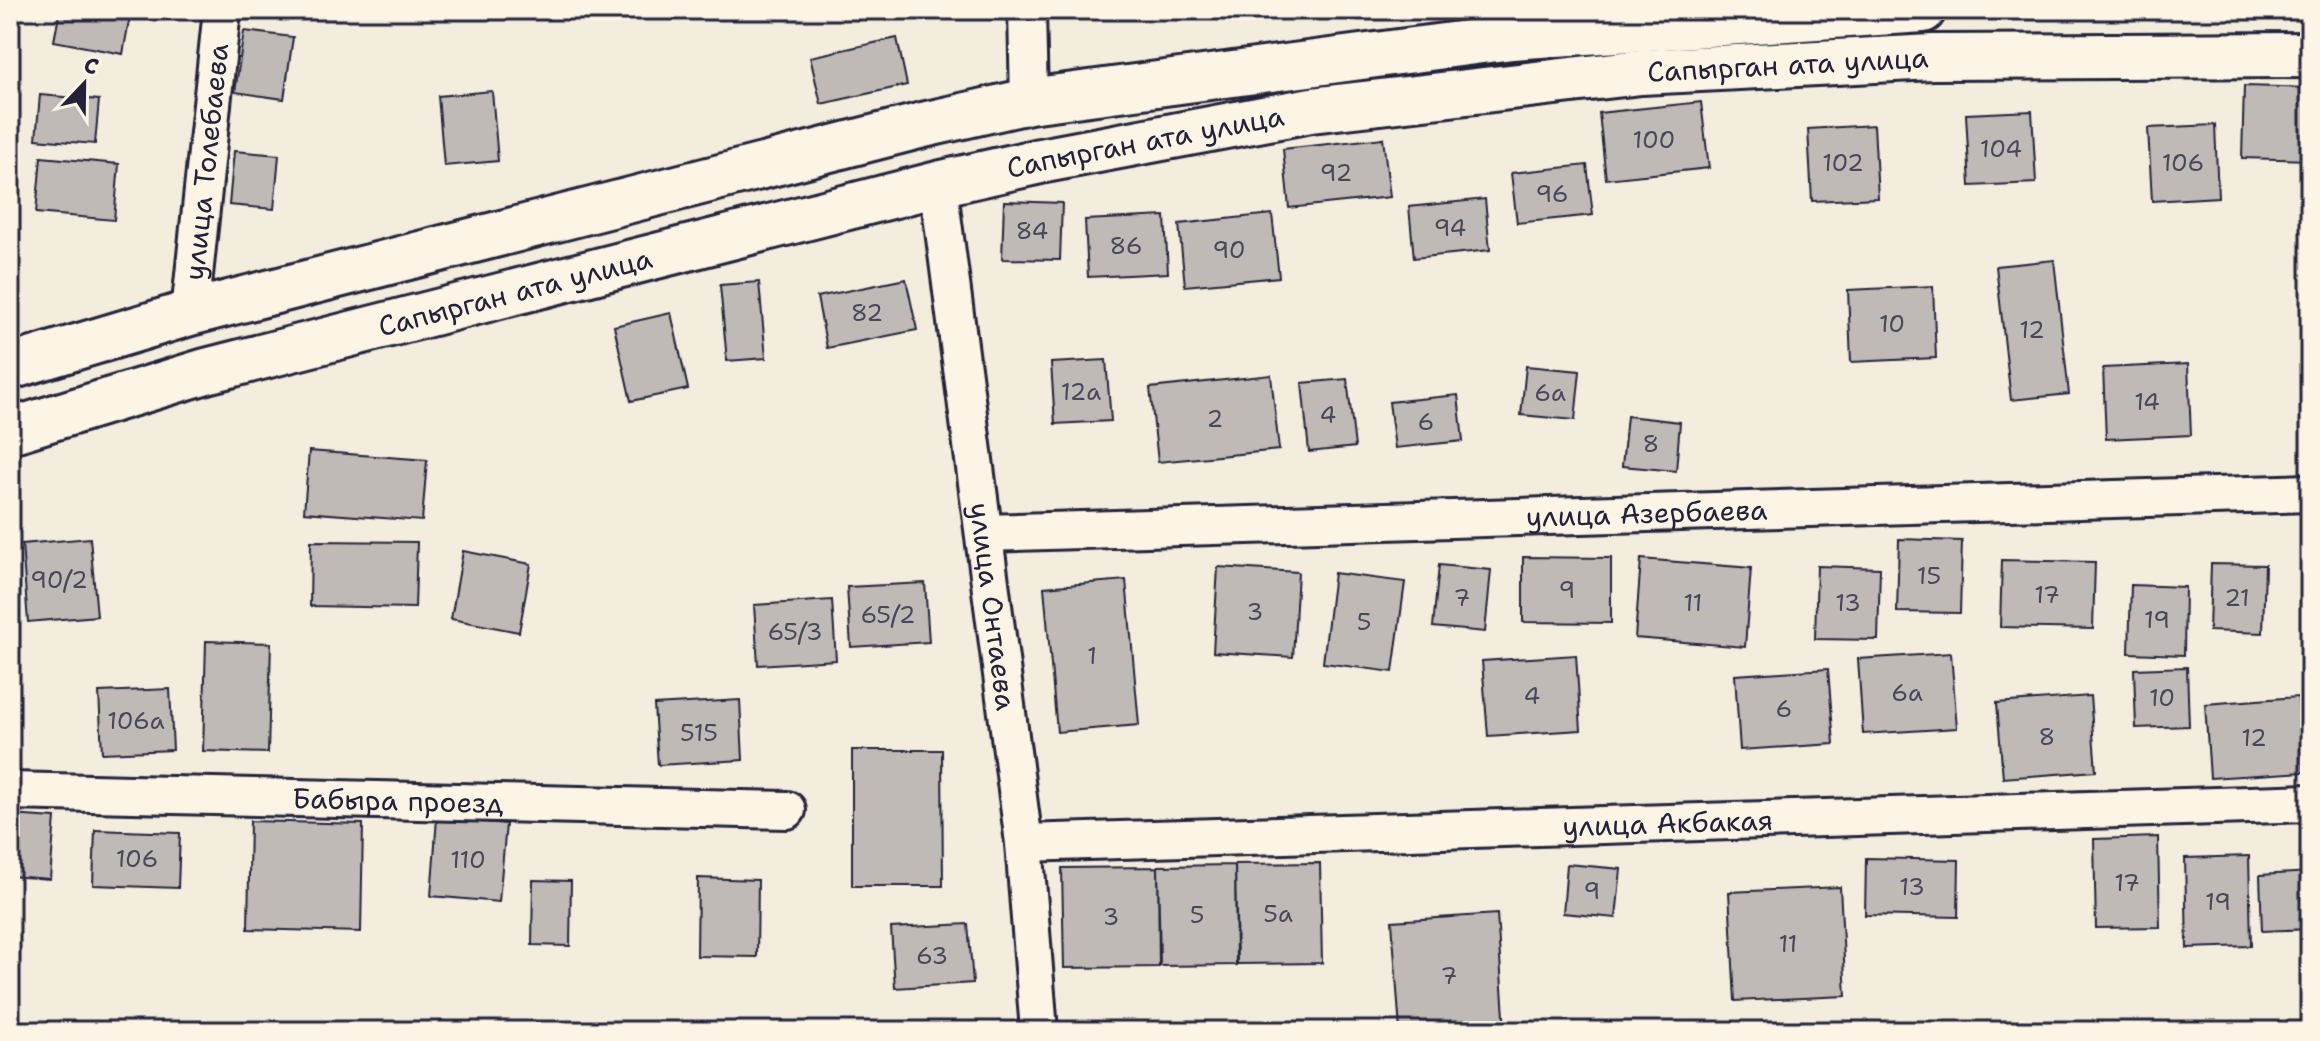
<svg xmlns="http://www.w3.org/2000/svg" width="2320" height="1041" viewBox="0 0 2320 1041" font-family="'Shantell Sans',sans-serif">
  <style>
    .building { fill: #bfbab6; stroke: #22223b; stroke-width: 2 }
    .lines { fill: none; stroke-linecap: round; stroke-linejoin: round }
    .minor-casing { stroke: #22223b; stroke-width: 42 }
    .primary-casing { stroke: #22223b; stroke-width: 50 }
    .minor { stroke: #fcf5e5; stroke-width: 36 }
    .primary { stroke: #fcf5e5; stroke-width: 44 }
    .labels { text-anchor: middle; stroke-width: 7; stroke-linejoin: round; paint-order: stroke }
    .number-label { font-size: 24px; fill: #49485a }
    .street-label { font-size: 28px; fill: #22223b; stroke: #fcf5e5 }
  </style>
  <rect width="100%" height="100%" fill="#f3edde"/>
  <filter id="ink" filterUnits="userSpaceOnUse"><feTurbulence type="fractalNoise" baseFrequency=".0125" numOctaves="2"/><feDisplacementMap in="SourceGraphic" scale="16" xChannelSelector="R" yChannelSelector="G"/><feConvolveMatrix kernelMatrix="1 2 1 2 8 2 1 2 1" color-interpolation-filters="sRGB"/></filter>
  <g filter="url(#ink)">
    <path class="building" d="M60 10H131L123 54 54 41Z
      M244 31 293 37 284 99 235 92Z
      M897 38 907 85 821 104 810 57Z
      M2244 86 2310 88V160L2242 158Z
      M492 91 498 161 444 166 438 96Z
      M40 95 99 100 95 144 36 139Z
      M1701 102 1709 168 1606 179 1599 113Z
      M2032 111 2036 183 1970 186 1966 114Z
      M1874 125 1878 198 1812 201 1808 129Z
      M2215 125 2218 197 2152 201 2148 128Z
      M1383 138 1390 197 1289 208 1283 149Z
      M234 151 279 155 274 209 229 205Z
      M41 157 119 164 114 220 36 213Z
      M1587 165 1593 215 1517 223 1511 173Z
      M1485 199 1490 250 1414 258 1409 207Z
      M1004 201 1062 203 1060 260 1002 259Z
      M1272 214 1279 277 1185 286 1179 224Z
      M1165 216 1168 273 1088 277 1085 220Z
      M2054 260 2069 394 2011 400 1996 266Z
      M906 279 917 330 827 348 817 297Z
      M759 282 766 358 727 361 720 285Z
      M1933 286 1936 358 1851 362 1848 290Z
      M671 313 688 389 631 401 614 326Z
      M1106 360 1111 421 1055 424 1051 363Z
      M2188 364 2191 435 2106 439 2103 368Z
      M1526 366 1580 371 1575 420 1521 415Z
      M1271 375 1279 450 1158 462 1150 388Z
      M1347 379 1355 447 1309 452 1302 383Z
      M1458 395 1463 441 1395 448 1389 402Z
      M1627 416 1680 422 1676 471 1622 466Z
      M309 451 427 460 422 521 304 512Z
      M90 538 97 616 28 622 22 544Z
      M1899 539 1962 541 1960 613 1897 612Z
      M311 541 417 542 415 608 310 606Z
      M463 551 531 564 519 632 451 619Z
      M1523 557 1611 558V623L1523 622Z
      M1641 559 1751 568 1745 647 1635 638Z
      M2002 560 2095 562 2093 629 2000 627Z
      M2211 564 2265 565 2263 633 2209 631Z
      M1439 565 1491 570 1485 632 1433 627Z
      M1817 566 1880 568 1878 640 1815 639Z
      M1218 567 1298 572 1293 657 1213 652Z
      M1334 573 1405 582 1393 672 1323 663Z
      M1126 580 1139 725 1057 732 1044 587Z
      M925 583 929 642 851 647 847 587Z
      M2131 585 2185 587 2184 655 2129 653Z
      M832 600 836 660 758 665 754 605Z
      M206 641 271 643 268 753 203 751Z
      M1951 653 1957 728 1863 734 1858 659Z
      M1576 655 1581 730 1488 736 1482 661Z
      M2187 667 2189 726 2136 728 2134 669Z
      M1828 669 1834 744 1740 750 1735 675Z
      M170 689 173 750 102 753 99 692Z
      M2090 696 2096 771 2003 778 1997 703Z
      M2298 697 2304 772 2210 778 2205 704Z
      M740 700 743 760 658 765 654 705Z
      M852 750H942L943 886H852Z
      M10 815 55 818 50 879 10 876Z
      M437 818 506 824 499 902 431 896Z
      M250 821 363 824 361 932 248 929Z
      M95 830 180 833 178 888 93 885Z
      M2158 837 2160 927 2096 928 2094 839Z
      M2249 856 2251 946 2187 948 2185 858Z
      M1866 858 1959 860 1958 917 1865 915Z
      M1320 863 1322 963 1237 964 1235 864Z
      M1567 864 1621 869 1616 918 1563 913Z
      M1235 865 1236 965 1160 966 1158 866Z
      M1158 867 1159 967 1064 968 1062 868Z
      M2310 872V929L2262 931 2260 875Z
      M698 878 758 880 757 957 697 956Z
      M533 880 571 881 570 946 532 945Z
      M1840 887 1846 996 1735 1001 1729 892Z
      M1497 914 1505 1031H1400L1392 921Z
      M968 924 973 983 895 988 891 928Z"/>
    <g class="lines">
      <defs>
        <g id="minor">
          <path d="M1027 10 1029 101"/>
          <path id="s1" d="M938 184 1024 843 1039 1031"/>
          <path id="s2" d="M190 313 222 10"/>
          <path id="s3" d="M985 533 2310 493"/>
          <path id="s4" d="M10 791 787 810"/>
          <path id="s5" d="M1024 843 2310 803"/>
        </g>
        <g id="primary">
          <path d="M10 367 190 313 923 125 1029 101 1512 37 1923 10"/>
          <path id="s6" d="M10 431 206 371 938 184 1040 161 1311 110 1641 72 1933 57 2310 55"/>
        </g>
      </defs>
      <use href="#minor" class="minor-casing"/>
      <use href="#primary" class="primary-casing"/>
      <use href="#minor" class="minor"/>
      <use href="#primary" class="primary"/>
    </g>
  </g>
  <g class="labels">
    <g class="number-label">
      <text x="1654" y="148">100</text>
      <text x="2001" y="157">104</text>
      <text x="1843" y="171">102</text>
      <text x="2183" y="171">106</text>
      <text x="1336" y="181">92</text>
      <text x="1552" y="202">96</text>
      <text x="1450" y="236">94</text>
      <text x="1032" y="239">84</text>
      <text x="1126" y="254">86</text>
      <text x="1229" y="258">90</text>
      <text x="867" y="321">82</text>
      <text x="1892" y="332">10</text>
      <text x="2032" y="338">12</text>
      <text x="1081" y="400">12а</text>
      <text x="1550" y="401">6а</text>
      <text x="2147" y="410">14</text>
      <text x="1328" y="423">4</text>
      <text x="1215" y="427">2</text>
      <text x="1426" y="430">6</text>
      <text x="1651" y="452">8</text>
      <text x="1929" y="584">15</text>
      <text x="59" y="588">90/2</text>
      <text x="1567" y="598">9</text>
      <text x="2047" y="603">17</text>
      <text x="1462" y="606">7</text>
      <text x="2237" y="606">21</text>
      <text x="1693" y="611">11</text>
      <text x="1848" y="611">13</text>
      <text x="1255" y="620">3</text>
      <text x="888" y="623">65/2</text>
      <text x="2157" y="628">19</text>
      <text x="1364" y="630">5</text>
      <text x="795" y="640">65/3</text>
      <text x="1092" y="664">1</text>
      <text x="1907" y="701">6а</text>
      <text x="1532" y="704">4</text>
      <text x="2162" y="706">10</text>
      <text x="1784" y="717">6</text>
      <text x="136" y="729">106а</text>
      <text x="699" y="741">515</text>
      <text x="2047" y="745">8</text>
      <text x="2254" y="746">12</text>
      <text x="137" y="867">106</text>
      <text x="468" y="868">110</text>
      <text x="2127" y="891">17</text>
      <text x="1912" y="895">13</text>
      <text x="1592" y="899">9</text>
      <text x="2218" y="910">19</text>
      <text x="1278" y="922">5а</text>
      <text x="1197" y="923">5</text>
      <text x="1111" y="925">3</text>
      <text x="1788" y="952">11</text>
      <text x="932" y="964">63</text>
      <text x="1449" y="984">7</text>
    </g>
    <g class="street-label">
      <text dy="10" stroke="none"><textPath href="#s6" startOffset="1820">Сапырган ата улица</textPath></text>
      <text dy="10" stroke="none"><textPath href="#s6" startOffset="1172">Сапырган ата улица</textPath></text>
      <text dy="10" stroke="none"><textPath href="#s2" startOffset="152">улица Толебаева</textPath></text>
      <text dy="10" stroke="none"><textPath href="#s6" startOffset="524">Сапырган ата улица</textPath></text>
      <text dy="10" stroke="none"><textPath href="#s3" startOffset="662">улица Азербаева</textPath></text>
      <text dy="10" stroke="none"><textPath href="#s1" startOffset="426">улица Онтаева</textPath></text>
      <text dy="10" stroke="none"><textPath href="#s4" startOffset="388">Бабыра проезд</textPath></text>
      <text dy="10" stroke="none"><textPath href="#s5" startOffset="644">улица Акбакая</textPath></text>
    </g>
  </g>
  <rect width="2320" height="1041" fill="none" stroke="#fcf5e5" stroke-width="40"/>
  <rect x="20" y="20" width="2280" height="1001" fill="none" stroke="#22223b" stroke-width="3" filter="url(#ink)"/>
  <g transform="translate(84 84) rotate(22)" stroke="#fcf5e5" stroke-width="6" paint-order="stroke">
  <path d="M0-6L14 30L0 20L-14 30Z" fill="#22223b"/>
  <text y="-12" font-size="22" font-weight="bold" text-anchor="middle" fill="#22223b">С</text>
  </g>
</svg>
